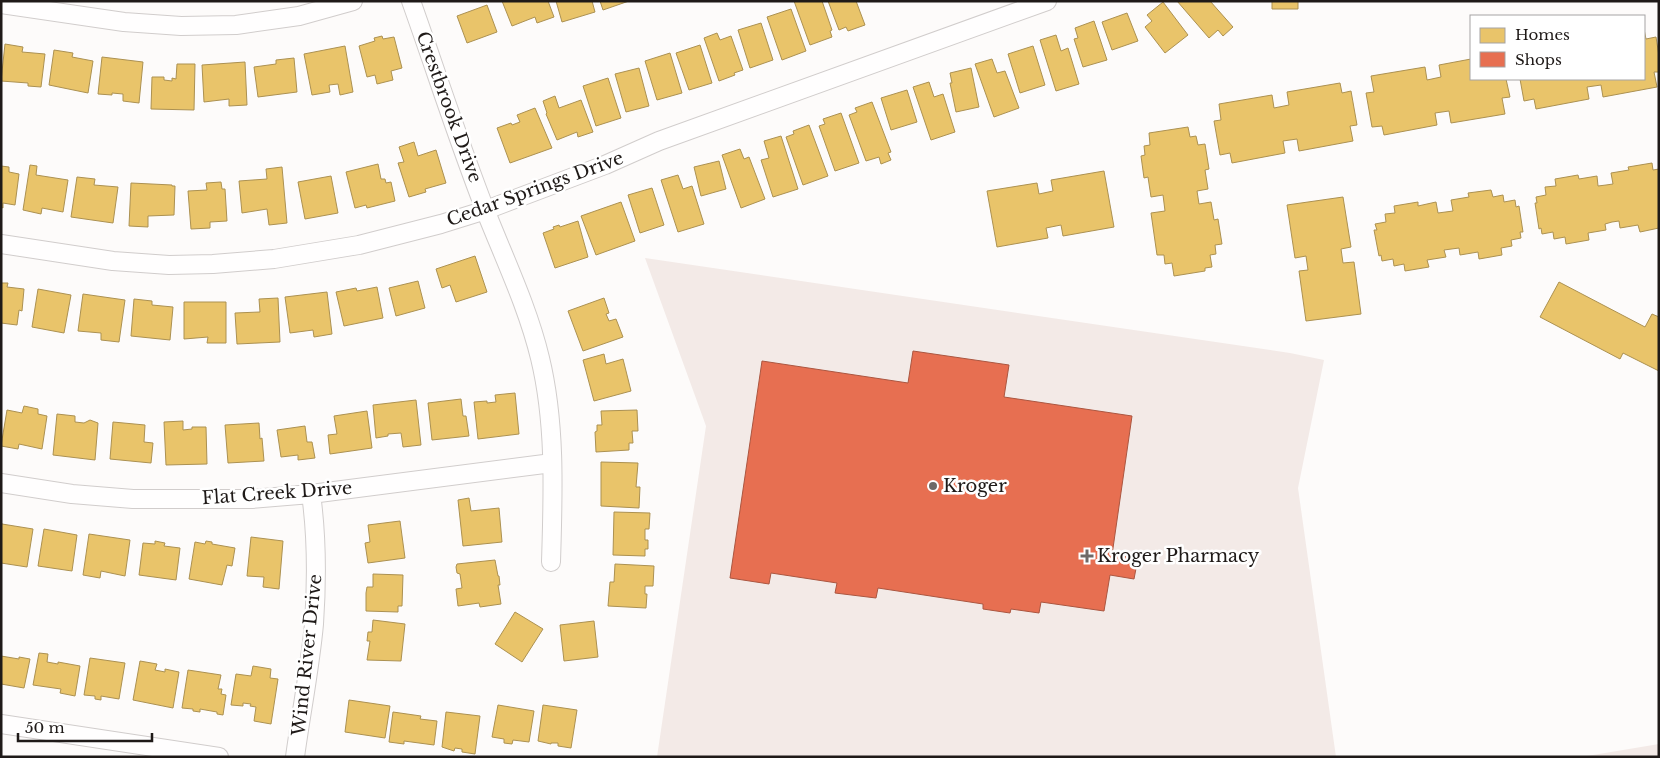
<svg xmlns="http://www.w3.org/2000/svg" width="1660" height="758" viewBox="0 0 1660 758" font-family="'Libre Baskerville',serif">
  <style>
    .built { fill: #f3eae7 }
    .homes { fill: #e9c46a; stroke: #ac9151 }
    .shops { fill: #e76f51; stroke: #ab5640 }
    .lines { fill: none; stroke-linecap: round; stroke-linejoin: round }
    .minor-casing { stroke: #d1cdcc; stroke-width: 20 }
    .minor { stroke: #fffefe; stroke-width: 18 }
    .poi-dot { fill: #6d6967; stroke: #fff; stroke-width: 2 }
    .labels { text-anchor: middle; stroke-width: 5; stroke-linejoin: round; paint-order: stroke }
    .street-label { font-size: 18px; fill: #1f1a18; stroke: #fff }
    .poi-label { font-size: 18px; fill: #1f1a18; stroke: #fff; text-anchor: start }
  </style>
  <rect width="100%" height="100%" fill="#fdfbfa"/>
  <path class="built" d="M645 258 1290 353 1324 360 1298 488 1336 757H657L706 426Z
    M1659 744V757H1581Z"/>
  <path class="homes" d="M502 1H548L554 17 537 23 535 17 512 26Z
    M556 1H592L595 12 562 22Z
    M600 1H629L603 10Z
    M794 1H822L832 30 830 31 832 37 810 45Z
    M828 1H856L865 25 848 31 846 27 839 30Z
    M1177 1H1210L1233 27 1223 36 1218 30 1209 38Z
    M1272 1H1298V9H1272Z
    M1163 2 1188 35 1165 53 1145 27 1152 21 1147 15Z
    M487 5 497 32 467 43 457 16Z
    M791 9 806 51 782 60 767 17Z
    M1127 13 1138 41 1112 50 1102 22Z
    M1094 21 1107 60 1083 67 1074 39 1078 38 1075 28Z
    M761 23 773 60 750 68 738 30Z
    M1644 29 1646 39 1656 37 1659 56V72H1654L1657 87 1603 97 1601 85 1587 87 1589 99 1536 109 1534 99 1524 101 1520 79H1644Z
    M717 33 720 40 731 36 743 70 734 73 735 75 719 81 704 38Z
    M1056 35 1061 51 1068 48 1079 84 1056 91 1040 40Z
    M382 36 383 39 394 37 402 68 391 71 393 80 377 84 375 75 367 77 359 46 375 41 374 38Z
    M5 44 23 47 22 52 45 54 41 87 28 86V83L1 81Z
    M700 45 712 83 689 90 676 53Z
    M345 46 353 92 340 95 338 84 329 85 330 92 312 95 304 54Z
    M1033 46 1045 85 1020 93 1008 54Z
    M54 50 73 53 72 57 93 61 88 93 49 85Z
    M670 53 682 93 657 100 645 61Z
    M102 57 143 62 139 103 123 101V94L112 93V95L98 94Z
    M294 58 297 92 258 97 254 67 276 64V60Z
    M992 59 997 73 1005 71 1019 108 994 117 975 64Z
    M1471 59V79H1506L1510 97 1502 98 1505 114 1451 123 1449 111 1435 113 1437 125 1384 135 1382 126 1372 127 1366 93 1374 92 1371 76 1425 67 1427 80 1441 77 1439 65Z
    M245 62 247 105 229 106V99L204 102 202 65Z
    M177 64H195L194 110 151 109 152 77H164V80L172 81V78L176 79Z
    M639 68 649 106 626 112 615 74Z
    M971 68 979 107 956 112 950 83H952L950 73Z
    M608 78 621 118 596 126 583 86Z
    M929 82 934 97 943 94 955 132 931 140 913 87Z
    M1340 83 1342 93 1351 91 1357 125 1350 126 1353 141 1299 151 1297 139 1283 141 1285 153 1232 163 1230 153 1220 155 1214 121 1221 120 1219 104 1272 95 1274 108 1289 105 1287 92Z
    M907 90 917 122 891 130 881 98Z
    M555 96 559 108 581 100 593 132 578 137 577 132 557 140 546 114 547 113 543 101Z
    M872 102 891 152 888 153 891 160 881 164 879 157 866 161 849 115 857 112 855 108Z
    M535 108 552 148 510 163 497 128 511 123 512 125 520 122 517 115Z
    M841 113 859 163 835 171 819 126 825 124 823 119Z
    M809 125 828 176 803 185 786 137 794 134 793 131Z
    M1188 127 1190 137 1196 136 1198 145 1205 144 1209 169 1205 170 1208 189 1197 191 1199 204 1211 202 1214 220 1218 219 1222 244 1215 245 1216 254 1210 255 1212 267 1205 268V271L1174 276 1172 263 1165 264 1164 255H1157L1151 213 1165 211 1163 195 1151 197 1148 177 1144 178 1141 156 1145 155 1144 146 1150 145 1149 133Z
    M781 136 798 189 773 197 761 160 769 158 764 141Z
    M414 142 418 156 436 150 446 183 425 189 426 192 409 197 398 163 404 162 399 147Z
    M740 149 744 159 749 157 765 199 741 208 722 155Z
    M719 161 726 189 701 196 694 167Z
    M1652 163 1653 170 1659 169V228L1640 232 1638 225 1620 228 1619 221 1612 222 1605 224 1606 230 1588 233 1589 240 1566 244 1565 237 1554 239 1553 232 1542 234 1541 228 1539 229 1535 203H1537L1536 197 1546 195 1545 187 1556 186 1555 179 1578 175 1579 179 1597 176 1598 186 1606 185 1613 184 1611 173 1629 170 1628 167Z
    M378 164 381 179H385L386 183 391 182 395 201 367 208 366 205 355 208 346 172Z
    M30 165 37 166 36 175 68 180 63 212 42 208 41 214 23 210Z
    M1 166 9 167V172L19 174 15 205 3 203V208L1 207Z
    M282 167 287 223 269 225 267 209 242 213 239 181 267 179 266 169Z
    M1104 171 1114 227 1063 236 1061 225 1046 228 1048 238 997 247 987 191 1037 183 1039 194 1053 191 1051 180Z
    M678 175 683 189 692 186 704 224 678 232 661 180Z
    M331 176 338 213 305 219 298 182Z
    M77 177 95 179 94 185 118 187 113 223 71 217Z
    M221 182 222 189H225L227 221 210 222V228L191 229 188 191 207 190 206 183Z
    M131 183 172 185V186H175L174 215 148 216V227L129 226Z
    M652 188 664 225 640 233 628 195Z
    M1491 190 1493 197 1503 195 1504 202 1515 200 1516 207 1519 206 1523 232H1520L1521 238 1511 240 1512 246 1501 248 1502 255 1479 259 1478 252 1460 255 1459 248 1444 250 1446 257 1427 260 1429 267 1405 271 1404 264 1394 266 1393 259 1382 261 1381 255 1379 256 1374 230H1377L1375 224 1386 222 1385 214 1395 213 1394 206 1418 202V206L1436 202 1438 213 1453 211 1451 200 1469 197 1468 193Z
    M1343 197 1351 247 1341 249 1343 263 1354 262 1361 314 1306 321 1299 271 1308 270 1306 256 1295 258 1287 205Z
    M621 202 635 241 596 255 581 216Z
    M578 221 588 257 555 268 543 233 554 229 553 227 559 225 560 227Z
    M475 256 487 292 456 302 450 285 442 288 436 269Z
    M418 281 425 308 396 316 389 288Z
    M1559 282 1645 327 1652 314 1659 317V371L1623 353 1620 359 1540 317Z
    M1 283H8L7 287 24 289 22 311 19 310 17 325 1 323Z
    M377 287 383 318 344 326 336 292 356 288 357 291Z
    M38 289 71 295 64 333 32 327Z
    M327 292 332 334 314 337 313 330 290 333 285 297Z
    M83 294 125 300 119 342 101 340V333L78 331Z
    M278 298 280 342 237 344 235 313 260 312 259 299Z
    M604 298 609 313 606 314 609 321 616 319 623 337 583 351 568 311Z
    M134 299 152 301V305L173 307 170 340 131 336Z
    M184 302H226V343H207L208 337 184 339Z
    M604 354 606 364 623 359 631 391 594 401 583 360Z
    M515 393 519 434 478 439 474 402 487 401V403L496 402 495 395Z
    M461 399 463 416H466L469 436 432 440 428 403Z
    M416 400 421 445 403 447 401 433 388 434V436L376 438 373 405Z
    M24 406 38 409V414L47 416 42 449 19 444 18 449 1 446 7 410 22 413Z
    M637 410 638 431H632L633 443H629V450L596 452 595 432 597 431V425H602L601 411Z
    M367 411 372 448 330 454 328 435 337 434 334 416Z
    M57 414 75 416V422L84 423 90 420 98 423 95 460 53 455Z
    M183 421V430L192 429V427H206L207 464 166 465 164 422Z
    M113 422 145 425 144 442 153 443 151 463 110 459Z
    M259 423 260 439 262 438 264 461 228 463 225 425Z
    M305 426 307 442H312L315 458 298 460V455L281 457 277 430Z
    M601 462 638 463 636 487H640L639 508 601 506Z
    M469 498 471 511 499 508 502 542 463 546 458 500Z
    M614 512 650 513 649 529H645V540H648V549H645V556L613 555Z
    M400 521 405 558 368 563 365 543 370 542 368 525Z
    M1 522 2 524 33 529 27 567 1 563Z
    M44 529 77 535 72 571 38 566Z
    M89 534 130 540 125 576 101 571 100 578 83 575Z
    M251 537 283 541 279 589 263 587 264 577 247 576Z
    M155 541 165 543 164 546 180 548 176 580 139 575 143 543 155 544Z
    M206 541 212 542V544L235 548 232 566 227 565 222 585 189 579 195 542 205 544Z
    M495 560 498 576H499L500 585H498L501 604 480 607 479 603 458 606 456 589 462 588 460 574 457 573 456 567 457 564Z
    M615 564 654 566 653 586H645V594H647L646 608 608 606 610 582H614Z
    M373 574 403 575 402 606H398V612L366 611V593L367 587H373Z
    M515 612 543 629 522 662 495 644Z
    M373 620 405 624 401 661 367 660 370 641H367L368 632H372Z
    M594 621 598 657 564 661 560 625Z
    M39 653 48 654 47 662 58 664V662L80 666 75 696 60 693 61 689 33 685Z
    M1 656 19 659V657L30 659 24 688 1 684Z
    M90 658 125 663 119 699 101 696V700L95 699V696L84 695Z
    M140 661 157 664 155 670 165 672V669L179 672 173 708 133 700Z
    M253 666 271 669 270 678 278 679 271 724 254 721 256 707 250 706 251 704 243 703V706L231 705 236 674 251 676Z
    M188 670 221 675 218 689H222L221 694 226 695 223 715 217 714V712L200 709V712L193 711V709L182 708Z
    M349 700 390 706 385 738 345 732Z
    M498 705 534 711 529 742 513 740 512 744 504 743V739L492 737Z
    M543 705 577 710 571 748 558 746V743H551V744L538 741Z
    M393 712 421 716 420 719 437 721 434 745 404 741V744L389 742Z
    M446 712 480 716 475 754 462 752V749L455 748 454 751 442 747Z"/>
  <path class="shops" d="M913 351 1009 365 1004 397 1132 416 1112 555 1138 558 1134 579 1110 575 1104 611 1041 602 1039 613 1011 609 1010 613 983 609V604L878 588 876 598 835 593 837 583 771 573 769 584 730 578 762 361 908 383Z"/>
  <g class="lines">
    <defs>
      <path id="minor" d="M411 1C436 71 459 143 486 212 505 260 528 308 540 358 556 424 553 495 551 562
        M1 4 124 22 181 26 236 25 299 16 353 1
        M1 244 113 261 169 265 213 264 274 259 359 245 441 224 486 210 605 165 659 141 1047 1
        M1 483 72 494 133 499H252L311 494 552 463
        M1 724 219 757
        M295 757C301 713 310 668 314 624 317 580 317 537 311 494"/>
    </defs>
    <use href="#minor" class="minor-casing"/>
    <use href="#minor" class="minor"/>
  </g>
  <g class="poi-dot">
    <circle cx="933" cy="486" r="5"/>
    <path d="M1084.5 548.5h5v5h5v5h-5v5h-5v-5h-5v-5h5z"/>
  </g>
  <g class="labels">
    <g class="street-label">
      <text transform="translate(449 107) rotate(70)" y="6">Crestbrook Drive</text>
      <text transform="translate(535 189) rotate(-20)" y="6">Cedar Springs Drive</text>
      <text transform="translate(277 493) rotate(-4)" y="6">Flat Creek Drive</text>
      <text transform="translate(307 655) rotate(-84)" y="6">Wind River Drive</text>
    </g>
    <g class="poi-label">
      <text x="943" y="492">Kroger</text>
      <text x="1097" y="562">Kroger Pharmacy</text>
    </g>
  </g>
  <rect width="1660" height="758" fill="none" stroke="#1f1a18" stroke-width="5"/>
  <rect x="1470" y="15" width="175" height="65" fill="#ffffff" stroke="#a5a3a3"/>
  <rect x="1480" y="28" width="25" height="15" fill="#e9c46a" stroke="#a5a3a3"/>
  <text x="1515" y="40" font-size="15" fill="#1f1a18">Homes</text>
  <rect x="1480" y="52" width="25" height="15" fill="#e76f51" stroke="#a5a3a3"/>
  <text x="1515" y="65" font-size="15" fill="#1f1a18">Shops</text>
  <path d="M18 733v8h134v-8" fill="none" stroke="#1f1a18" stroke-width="2.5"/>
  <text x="25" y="733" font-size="15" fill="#1f1a18" stroke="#ffffff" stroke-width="4" paint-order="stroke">50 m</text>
</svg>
